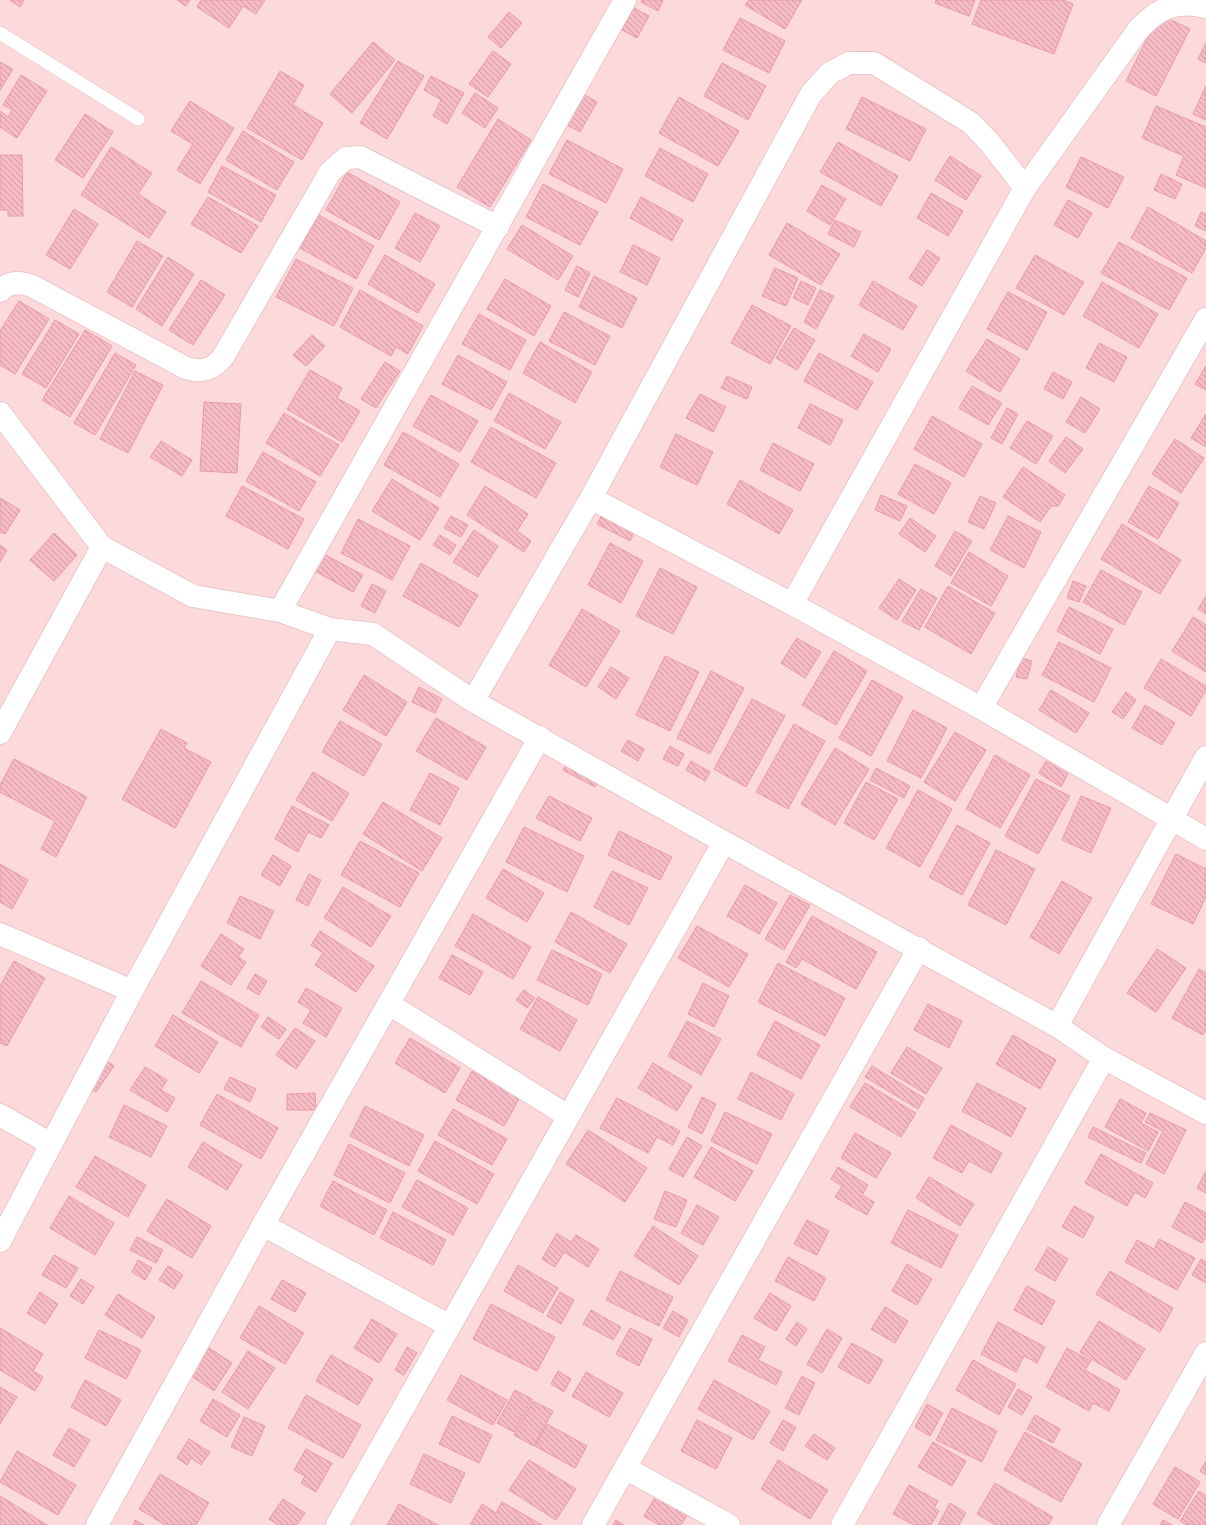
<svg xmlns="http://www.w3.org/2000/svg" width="1206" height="1525" viewBox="0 0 1206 1525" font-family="'PT Sans',sans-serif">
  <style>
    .residential { fill: #fcdadb }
    .building { fill: url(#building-back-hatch); stroke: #eb9aaa }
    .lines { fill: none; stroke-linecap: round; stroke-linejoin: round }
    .service-casing { stroke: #eac6c9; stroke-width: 14 }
    .minor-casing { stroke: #eac6c9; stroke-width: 24 }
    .service { stroke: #fff; stroke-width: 13 }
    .minor { stroke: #fff; stroke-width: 22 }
  </style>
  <defs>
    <pattern id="building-back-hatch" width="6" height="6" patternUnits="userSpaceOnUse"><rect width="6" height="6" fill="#f7bbc6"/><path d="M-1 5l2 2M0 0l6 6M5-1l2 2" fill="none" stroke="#cd9aa3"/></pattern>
  </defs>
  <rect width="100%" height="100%" fill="#fee8e7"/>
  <path class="residential" d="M0 0H1206V1525H0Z"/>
  <path class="building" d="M10 0H24L20 7Z
    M177 0H190L186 6Z
    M201 0H265L256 14 243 6 229 28 197 7Z
    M642 0H663L658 11 641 2Z
    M749 0H802L785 29 745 5Z
    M936 0H975L969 16 935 3Z
    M981 0H1063L1073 4 1054 54 972 24Z
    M634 8 649 16 637 38 622 30Z
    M509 12 522 23 501 48 488 37Z
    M1159 14 1190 29 1156 96 1126 81Z
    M740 18 785 41 769 73 723 50Z
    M373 42 395 60 352 113 330 94Z
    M1206 43V63L1198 59Z
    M493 51 511 64 488 97 469 84Z
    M398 61 424 76 387 139 360 123Z
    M0 62 13 69 0 90Z
    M722 63 766 86 748 120 704 96Z
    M280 71 304 85 293 105 323 123 302 160 247 128Z
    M21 75 47 91 17 138 0 127V111L8 117 12 110 3 105Z
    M431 76 464 93 447 124 433 116 441 100 424 90Z
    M1206 86V120L1193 114Z
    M475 93 498 108 485 128 462 113Z
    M583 94 597 102 580 132 565 124Z
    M679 97 739 131 718 166 659 133Z
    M862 97 926 129 910 161 846 129Z
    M190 101 234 128 200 184 177 170 193 144 171 131Z
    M1156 106 1206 127V188L1176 175 1184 156 1142 138Z
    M85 114 113 132 83 178 55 160Z
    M498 119 531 140 490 207 457 187Z
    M243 131 294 162 277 190 226 160Z
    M567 140 623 169 606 203 549 174Z
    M838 142 898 176 881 206 820 172Z
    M111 147 152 173 138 194 166 212 149 238 81 195Z
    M660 148 708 174 693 202 645 176Z
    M0 155H22L23 216H8V210H0Z
    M950 156 981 176 966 200 935 180Z
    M1081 157 1124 177 1108 208 1066 187Z
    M222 166 276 195 261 222 208 192Z
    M347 172 400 202 379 240 326 210Z
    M1161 174 1182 184 1175 199 1154 190Z
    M543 184 598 212 580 245 526 217Z
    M822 185 846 199 830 225 807 211Z
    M931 193 963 211 948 236 917 218Z
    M208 197 258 226 241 253 191 224Z
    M641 197 683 220 672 241 630 218Z
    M1068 200 1092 213 1078 238 1054 225Z
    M1148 207 1206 241V248L1192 273 1131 238Z
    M74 209 98 224 70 269 46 255Z
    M1201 212 1206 214V231L1195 226Z
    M415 213 440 226 420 262 395 248Z
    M319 215 374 246 356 279 300 248Z
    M835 220 861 232 854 247 828 234Z
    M787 223 840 254 821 285 769 255Z
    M522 225 573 256 558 280 507 249Z
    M137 241 163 256 132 307 107 292Z
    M1119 242 1187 278 1169 310 1101 273Z
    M633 245 660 258 647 285 620 272Z
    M927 250 940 258 922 286 909 278Z
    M385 255 435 284 418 313 368 284Z
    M1035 255 1084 282 1064 315 1016 288Z
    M168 257 194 274 162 326 136 309Z
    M296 259 353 288 334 326 276 297Z
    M577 266 590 273 578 297 565 290Z
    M775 268 798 278 786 306 762 296Z
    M594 276 637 298 622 328 579 307Z
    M505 279 551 306 534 336 487 309Z
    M201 280 225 295 193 345 169 330Z
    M801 281 816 288 808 305 793 298Z
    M873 281 917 306 903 330 859 305Z
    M1102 282 1158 314 1139 348 1083 316Z
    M360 290 423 326 408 354 396 347 391 356 340 327Z
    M820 290 834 296 816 329 804 322Z
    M1008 292 1047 312 1027 350 987 329Z
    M19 301 49 319 15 374 0 365V331Z
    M752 305 791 326 770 364 731 343Z
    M564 312 610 336 595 365 549 341Z
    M479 314 526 340 510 370 462 344Z
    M55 320 79 334 46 388 22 374Z
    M794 328 815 340 797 370 776 358Z
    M85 330 112 346 70 417 42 400Z
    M864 334 891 349 878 372 851 356Z
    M312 335 325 346 306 366 293 355Z
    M987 339 1020 359 1000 392 966 371Z
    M540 342 592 372 575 403 523 373Z
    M1099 343 1127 357 1114 382 1086 368Z
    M115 353 136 365 95 435 74 423Z
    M819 353 873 382 857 410 804 381Z
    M458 355 507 382 491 410 442 384Z
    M385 362 400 371 376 408 361 399Z
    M1206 366V390L1195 384Z
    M310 370 342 388 337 398 360 411 342 442 287 409Z
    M135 371 163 385 128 453 100 439Z
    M1053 372 1072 382 1063 399 1044 389Z
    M727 376 752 387 747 399 721 388Z
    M972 386 1002 403 988 425 959 408Z
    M509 393 561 422 545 449 494 421Z
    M700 394 726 407 713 432 686 418Z
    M431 395 478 421 460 452 413 426Z
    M1081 397 1100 409 1085 433 1066 422Z
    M204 402 241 404 237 473 200 471Z
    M810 404 843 420 830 445 798 428Z
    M1007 408 1018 414 1002 444 991 438Z
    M284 413 339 445 320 476 266 443Z
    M1206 414V447L1191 438Z
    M932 416 982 444 964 477 914 449Z
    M1027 421 1053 436 1036 464 1010 448Z
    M491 427 556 463 536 498 471 462Z
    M403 432 459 464 440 497 384 465Z
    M676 434 713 452 697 485 660 467Z
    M1066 437 1083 449 1065 473 1049 461Z
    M1175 439 1204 458 1181 493 1152 474Z
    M161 441 192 460 182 476 150 457Z
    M773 443 814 464 800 491 760 470Z
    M263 452 316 482 299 511 246 481Z
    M915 464 951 483 934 514 898 494Z
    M1023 467 1065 495 1058 506H1051L1040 522 1003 497Z
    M392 479 439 508 420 540 372 511Z
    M740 480 793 510 779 534 727 504Z
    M242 486 304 519 288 549 226 516Z
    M485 486 528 514 517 531 531 541 524 552 467 515Z
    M1149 486 1179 503 1158 539 1128 522Z
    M881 495 907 506 900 521 875 510Z
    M980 496 996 503 984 529 968 522Z
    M0 498 20 510 5 534 0 532Z
    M605 509 638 526 630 541 597 524Z
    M451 516 468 525 461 537 444 528Z
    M1008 516 1041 532 1024 568 990 550Z
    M910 518 936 536 925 552 899 534Z
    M358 519 410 546 392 580 341 553Z
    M1122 524 1181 560 1160 594 1101 559Z
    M474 530 498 546 478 577 453 562Z
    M955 531 972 541 951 576 935 566Z
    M54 533 77 555 54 581 30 560Z
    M440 535 456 545 450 555 433 545Z
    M610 543 643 561 621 603 588 585Z
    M0 545 7 550 0 562Z
    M969 552 1008 576 991 606 951 583Z
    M322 553 363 575 353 592 313 570Z
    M421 563 478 595 459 627 403 596Z
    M660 568 697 587 673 634 636 616Z
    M1101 570 1142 592 1124 625 1083 602Z
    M899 579 916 590 897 620 879 608Z
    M1073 581 1086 586 1079 602 1067 598Z
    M372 584 386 591 375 613 361 606Z
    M948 586 995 613 971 654 925 627Z
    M921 589 937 598 919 630 902 621Z
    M1206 596V614L1198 609Z
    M1069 607 1113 629 1100 654 1057 631Z
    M582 609 620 631 586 687 549 665Z
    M1193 617 1206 625V672L1172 651Z
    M797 638 821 652 805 678 781 663Z
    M1059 642 1111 668 1094 702 1042 675Z
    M834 651 867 671 836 725 802 705Z
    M665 656 699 672 670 731 636 715Z
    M1021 658 1032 661 1027 679 1016 677Z
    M1161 659 1206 686V690L1191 716 1144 688Z
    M611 667 629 678 616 699 598 687Z
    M711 671 744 688 710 754 677 738Z
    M364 675 407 702 386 736 343 710Z
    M872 680 903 697 871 756 839 738Z
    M419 687 442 699 435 713 412 702Z
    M1051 690 1089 713 1076 733 1039 710Z
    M1126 692 1136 700 1123 719 1112 712Z
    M752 699 785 716 746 787 714 769Z
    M1145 705 1175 723 1162 745 1132 728Z
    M913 710 947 728 921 778 887 761Z
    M436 718 486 747 467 780 416 751Z
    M340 721 382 744 364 776 322 752Z
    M794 724 825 741 788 809 756 792Z
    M161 729 187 743 184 748 211 762 175 828 122 799Z
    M955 732 986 750 955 801 924 782Z
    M628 740 644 749 638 761 621 751Z
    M670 746 684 754 678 766 663 759Z
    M835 748 869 769 835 825 801 804Z
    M995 755 1030 775 1000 828 966 809Z
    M14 759 87 797 56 857 41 849 55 821 0 792V785Z
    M569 760 601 777 595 787 563 770Z
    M691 761 710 772 705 781 686 770Z
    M1046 761 1068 774 1061 787 1039 773Z
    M876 768 910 786 904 798 870 780Z
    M313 772 349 793 332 821 296 800Z
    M430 773 459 788 440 825 410 810Z
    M1036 779 1070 796 1038 854 1005 836Z
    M866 782 898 799 874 840 844 823Z
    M918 790 952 809 920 867 886 848Z
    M549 796 592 818 580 841 536 818Z
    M1081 796 1111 808 1091 853 1062 840Z
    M383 802 442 838 422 871 363 834Z
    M292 806 329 825 321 838 308 832 298 852 275 839Z
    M957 825 990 843 962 895 929 877Z
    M524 827 584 856 567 892 506 862Z
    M619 831 672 857 660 880 608 855Z
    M360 841 419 873 400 907 341 875Z
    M996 850 1035 869 1006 925 968 905Z
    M1176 854 1206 869V897L1193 924 1151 904Z
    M273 855 291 866 280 886 261 875Z
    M0 864 28 880 12 909 0 902Z
    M503 869 544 893 527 922 486 898Z
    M612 871 648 888 629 925 594 907Z
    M309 874 321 880 308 906 296 900Z
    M1062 881 1092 898 1059 954 1030 937Z
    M745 885 777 903 759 934 727 916Z
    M343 887 391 916 371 947 324 918Z
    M790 895 810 905 784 950 765 939Z
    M240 896 274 911 260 939 227 923Z
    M571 912 627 944 610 973 555 942Z
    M473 914 531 947 513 979 455 946Z
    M812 916 877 952 856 989 802 959 796 968 786 962Z
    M697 926 748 954 729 987 678 958Z
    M320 931 374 966 356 992 315 965 323 953 311 945Z
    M221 934 244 949 238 957 246 962 231 985 201 966Z
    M1157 949 1186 968 1156 1012 1127 993Z
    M552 950 602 974 588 1005 537 980Z
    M452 955 483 972 470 995 439 978Z
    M14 961 45 978 7 1046 0 1043V986Z
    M778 963 845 998 825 1036 758 1002Z
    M1199 969 1206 973V1029L1203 1035 1172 1018Z
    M255 974 267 981 259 995 247 988Z
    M201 981 259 1015 241 1047 182 1013Z
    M703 983 729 996 714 1027 688 1014Z
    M306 988 342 1008 326 1037 303 1023 311 1010 298 1002Z
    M524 990 535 998 527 1008 516 1000Z
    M538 997 577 1020 560 1051 520 1029Z
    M928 1004 962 1021 949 1048 914 1030Z
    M173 1015 218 1042 199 1073 155 1046Z
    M268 1017 286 1029 279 1039 261 1027Z
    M687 1021 721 1039 701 1075 668 1056Z
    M775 1021 820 1045 801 1079 757 1055Z
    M295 1028 315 1041 296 1069 276 1055Z
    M1013 1035 1056 1060 1040 1089 996 1064Z
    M410 1038 460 1068 445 1093 395 1063Z
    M907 1047 942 1068 926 1094 891 1073Z
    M108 1062 114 1066 96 1092 90 1088Z
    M653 1063 692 1086 677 1111 638 1088Z
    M872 1066 924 1098 918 1109 865 1077Z
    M145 1067 167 1080 161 1090 175 1098 167 1112 130 1090Z
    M472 1071 520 1097 504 1126 456 1100Z
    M751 1072 794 1094 781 1120 738 1099Z
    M230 1077 256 1089 250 1102 224 1089Z
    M865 1083 916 1113 901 1137 850 1107Z
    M977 1083 1026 1108 1011 1137 962 1111Z
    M315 1093 316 1110H287V1094Z
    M217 1094 278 1128 261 1159 200 1125Z
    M702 1097 716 1104 702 1134 688 1127Z
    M617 1098 680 1131 673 1145 657 1137 648 1153 600 1128Z
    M1120 1099 1146 1113 1141 1123 1158 1132 1148 1151 1105 1127Z
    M124 1105 167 1126 151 1157 109 1137Z
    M365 1106 424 1135 409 1166 350 1136Z
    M453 1109 507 1139 492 1165 438 1135Z
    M725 1112 772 1134 757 1164 711 1141Z
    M1150 1113 1186 1130 1164 1174 1146 1164 1163 1131 1145 1122Z
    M951 1125 1002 1153 991 1173 969 1161 962 1173 933 1158Z
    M1093 1127 1146 1153 1141 1163 1088 1137Z
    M588 1130 647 1168 625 1202 566 1164Z
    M855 1133 891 1153 876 1178 841 1158Z
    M687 1137 702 1146 683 1177 669 1169Z
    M435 1141 494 1174 477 1204 418 1171Z
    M203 1142 242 1165 227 1190 188 1167Z
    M349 1144 405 1173 390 1203 334 1175Z
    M711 1147 753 1171 735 1201 694 1177Z
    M1101 1154 1153 1183 1145 1198 1135 1192 1127 1206 1085 1183Z
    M95 1156 146 1185 128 1217 76 1187Z
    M838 1167 868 1185 862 1195 874 1202 867 1215 835 1197 842 1186 831 1179Z
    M1206 1171V1193L1197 1188Z
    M929 1177 974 1204 960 1226 916 1198Z
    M417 1180 468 1208 453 1235 402 1207Z
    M333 1181 387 1210 374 1235 320 1206Z
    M665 1191 687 1200 676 1227 654 1219Z
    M69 1196 114 1223 95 1255 50 1228Z
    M167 1199 211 1226 192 1258 147 1231Z
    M1185 1202 1206 1213V1236L1202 1243 1172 1227Z
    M697 1205 719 1217 703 1245 681 1233Z
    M1074 1206 1094 1217 1083 1238 1062 1227Z
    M908 1210 958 1235 941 1268 891 1243Z
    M393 1212 446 1240 433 1265 380 1238Z
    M807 1220 829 1231 817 1255 794 1244Z
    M653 1226 698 1256 679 1285 634 1256Z
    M557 1233 571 1242 576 1235 599 1249 588 1267 564 1252 555 1267 542 1259Z
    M137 1237 163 1250 156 1263 130 1250Z
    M1159 1239 1195 1258 1177 1290 1125 1262 1137 1240 1154 1249Z
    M1048 1247 1068 1259 1055 1281 1035 1270Z
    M54 1255 78 1268 66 1288 42 1275Z
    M788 1257 826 1278 814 1301 775 1281Z
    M1201 1259 1206 1262V1283L1192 1275Z
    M138 1260 152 1268 145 1280 132 1272Z
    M907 1264 932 1279 917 1305 892 1291Z
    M518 1265 558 1288 543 1313 504 1291Z
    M168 1266 183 1275 174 1289 159 1280Z
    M620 1271 673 1297 659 1326 606 1300Z
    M1110 1271 1173 1308 1160 1332 1096 1294Z
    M81 1279 94 1287 83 1304 70 1296Z
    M282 1280 306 1293 295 1312 271 1299Z
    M1027 1286 1055 1301 1042 1325 1014 1310Z
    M40 1292 58 1304 45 1324 27 1313Z
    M560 1292 574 1300 561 1324 547 1316Z
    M770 1293 791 1306 776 1331 754 1318Z
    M118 1294 155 1317 142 1338 105 1315Z
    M491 1304 555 1337 537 1371 473 1339Z
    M259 1306 304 1333 285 1364 240 1338Z
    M885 1307 908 1321 895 1343 871 1329Z
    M591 1310 621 1327 613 1340 583 1324Z
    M673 1311 688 1320 679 1337 663 1328Z
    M372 1319 397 1334 379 1363 354 1348Z
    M1099 1321 1145 1349 1126 1380 1080 1352Z
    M797 1322 807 1329 796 1346 786 1339Z
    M998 1322 1045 1347 1037 1363 1024 1356 1016 1372 981 1354Z
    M0 1328 43 1354 33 1371 43 1377 35 1391 0 1370Z
    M630 1328 652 1339 639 1366 616 1354Z
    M827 1329 842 1338 822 1373 807 1364Z
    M99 1330 141 1350 126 1379 85 1358Z
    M742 1335 765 1347 758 1360 782 1372 776 1385 728 1361Z
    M852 1343 883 1360 869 1384 838 1367Z
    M407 1347 417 1353 404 1375 395 1370Z
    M209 1348 232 1363 214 1391 191 1376Z
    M1067 1348 1091 1361 1085 1370 1120 1390 1109 1411 1093 1403 1089 1411 1046 1387Z
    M248 1351 275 1368 248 1409 222 1392Z
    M331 1355 373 1379 358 1405 316 1381Z
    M973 1360 1016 1384 999 1415 956 1390Z
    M558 1371 571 1379 564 1392 551 1384Z
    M586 1372 623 1393 609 1417 572 1396Z
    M461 1375 507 1400 493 1425 447 1400Z
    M802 1376 815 1383 799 1415 785 1408Z
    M85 1380 121 1400 106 1426 71 1407Z
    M714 1380 770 1411 753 1440 698 1409Z
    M0 1387 17 1397 0 1424Z
    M1018 1389 1032 1397 1022 1415 1008 1407Z
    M515 1390 532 1399 514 1432 497 1423Z
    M306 1395 361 1425 343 1458 288 1428Z
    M213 1399 240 1415 227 1437 200 1421Z
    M533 1401 553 1411 534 1446 514 1435Z
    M927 1404 943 1413 930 1436 915 1427Z
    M952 1408 997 1431 982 1462 936 1440Z
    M1035 1415 1060 1429 1053 1443 1027 1429Z
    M452 1416 492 1435 479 1463 439 1444Z
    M244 1417 265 1426 252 1456 231 1447Z
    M697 1420 732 1438 716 1469 681 1451Z
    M783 1420 796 1427 783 1451 770 1443Z
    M547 1424 587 1446 575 1468 535 1446Z
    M69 1428 90 1440 74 1467 53 1455Z
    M1025 1432 1082 1464 1061 1502 1004 1470Z
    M814 1434 835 1448 827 1460 805 1446Z
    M189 1439 210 1452 201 1465 191 1458 187 1465 177 1458Z
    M933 1442 966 1461 952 1486 918 1467Z
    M306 1449 332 1463 316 1492 301 1483 305 1476 294 1470Z
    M17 1451 76 1485 58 1515 0 1482Z
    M424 1454 465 1473 451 1503 410 1484Z
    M529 1460 576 1489 556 1520 509 1490Z
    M778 1460 828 1490 810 1519 761 1489Z
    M1206 1461V1475L1200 1471Z
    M1175 1467 1200 1482 1178 1519 1153 1504Z
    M160 1474 209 1503 196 1525H165L139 1509Z
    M995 1483 1053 1517 1048 1525H996L977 1514Z
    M909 1485 938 1501 934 1508 939 1511 931 1525H914L893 1514Z
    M1199 1491 1206 1496V1525H1187L1180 1521Z
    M658 1492 690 1511 681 1525H659L644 1516Z
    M0 1496 47 1525H0Z
    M283 1499 305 1513 297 1525H278L269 1519Z
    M502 1502 542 1525H470L482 1504 496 1513Z
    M950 1503 966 1513 959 1525H938Z
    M399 1504 438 1525H387Z
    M135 1520 144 1525H133Z
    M616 1520 624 1525H613Z
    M1163 1520 1172 1525H1160Z"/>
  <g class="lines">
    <defs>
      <path id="service" d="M0 33 138 119"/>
      <path id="minor" d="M1025 188 1138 30C1158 8 1176 0 1206 7
        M0 291C9 281 21 282 32 286L186 368C202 373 212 370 223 357L330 172 346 158 360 157 498 227
        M0 413 102 547 193 596 280 611 330 629 373 634 473 701 724 842 1057 1026 1104 1058 1206 1113
        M591 498 792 604 981 708 1206 839
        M280 611 625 0
        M473 701 591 498 811 94 830 73 849 63H874L971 123 990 143 1025 188 792 604
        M981 708 1206 319
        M0 733 102 547
        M0 934 132 991
        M389 1004 568 1116
        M1057 1026 1206 757
        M0 1115 51 1144
        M263 1225 450 1326
        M0 1241 132 991 330 629
        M625 1468 729 1525
        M97 1525 263 1225 540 737
        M337 1525 724 842
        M593 1525 919 948
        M842 1525 1104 1058
        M1108 1525 1206 1353"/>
    </defs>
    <use href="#service" class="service-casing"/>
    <use href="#minor" class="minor-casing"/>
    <use href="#service" class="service"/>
    <use href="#minor" class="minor"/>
  </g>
</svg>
